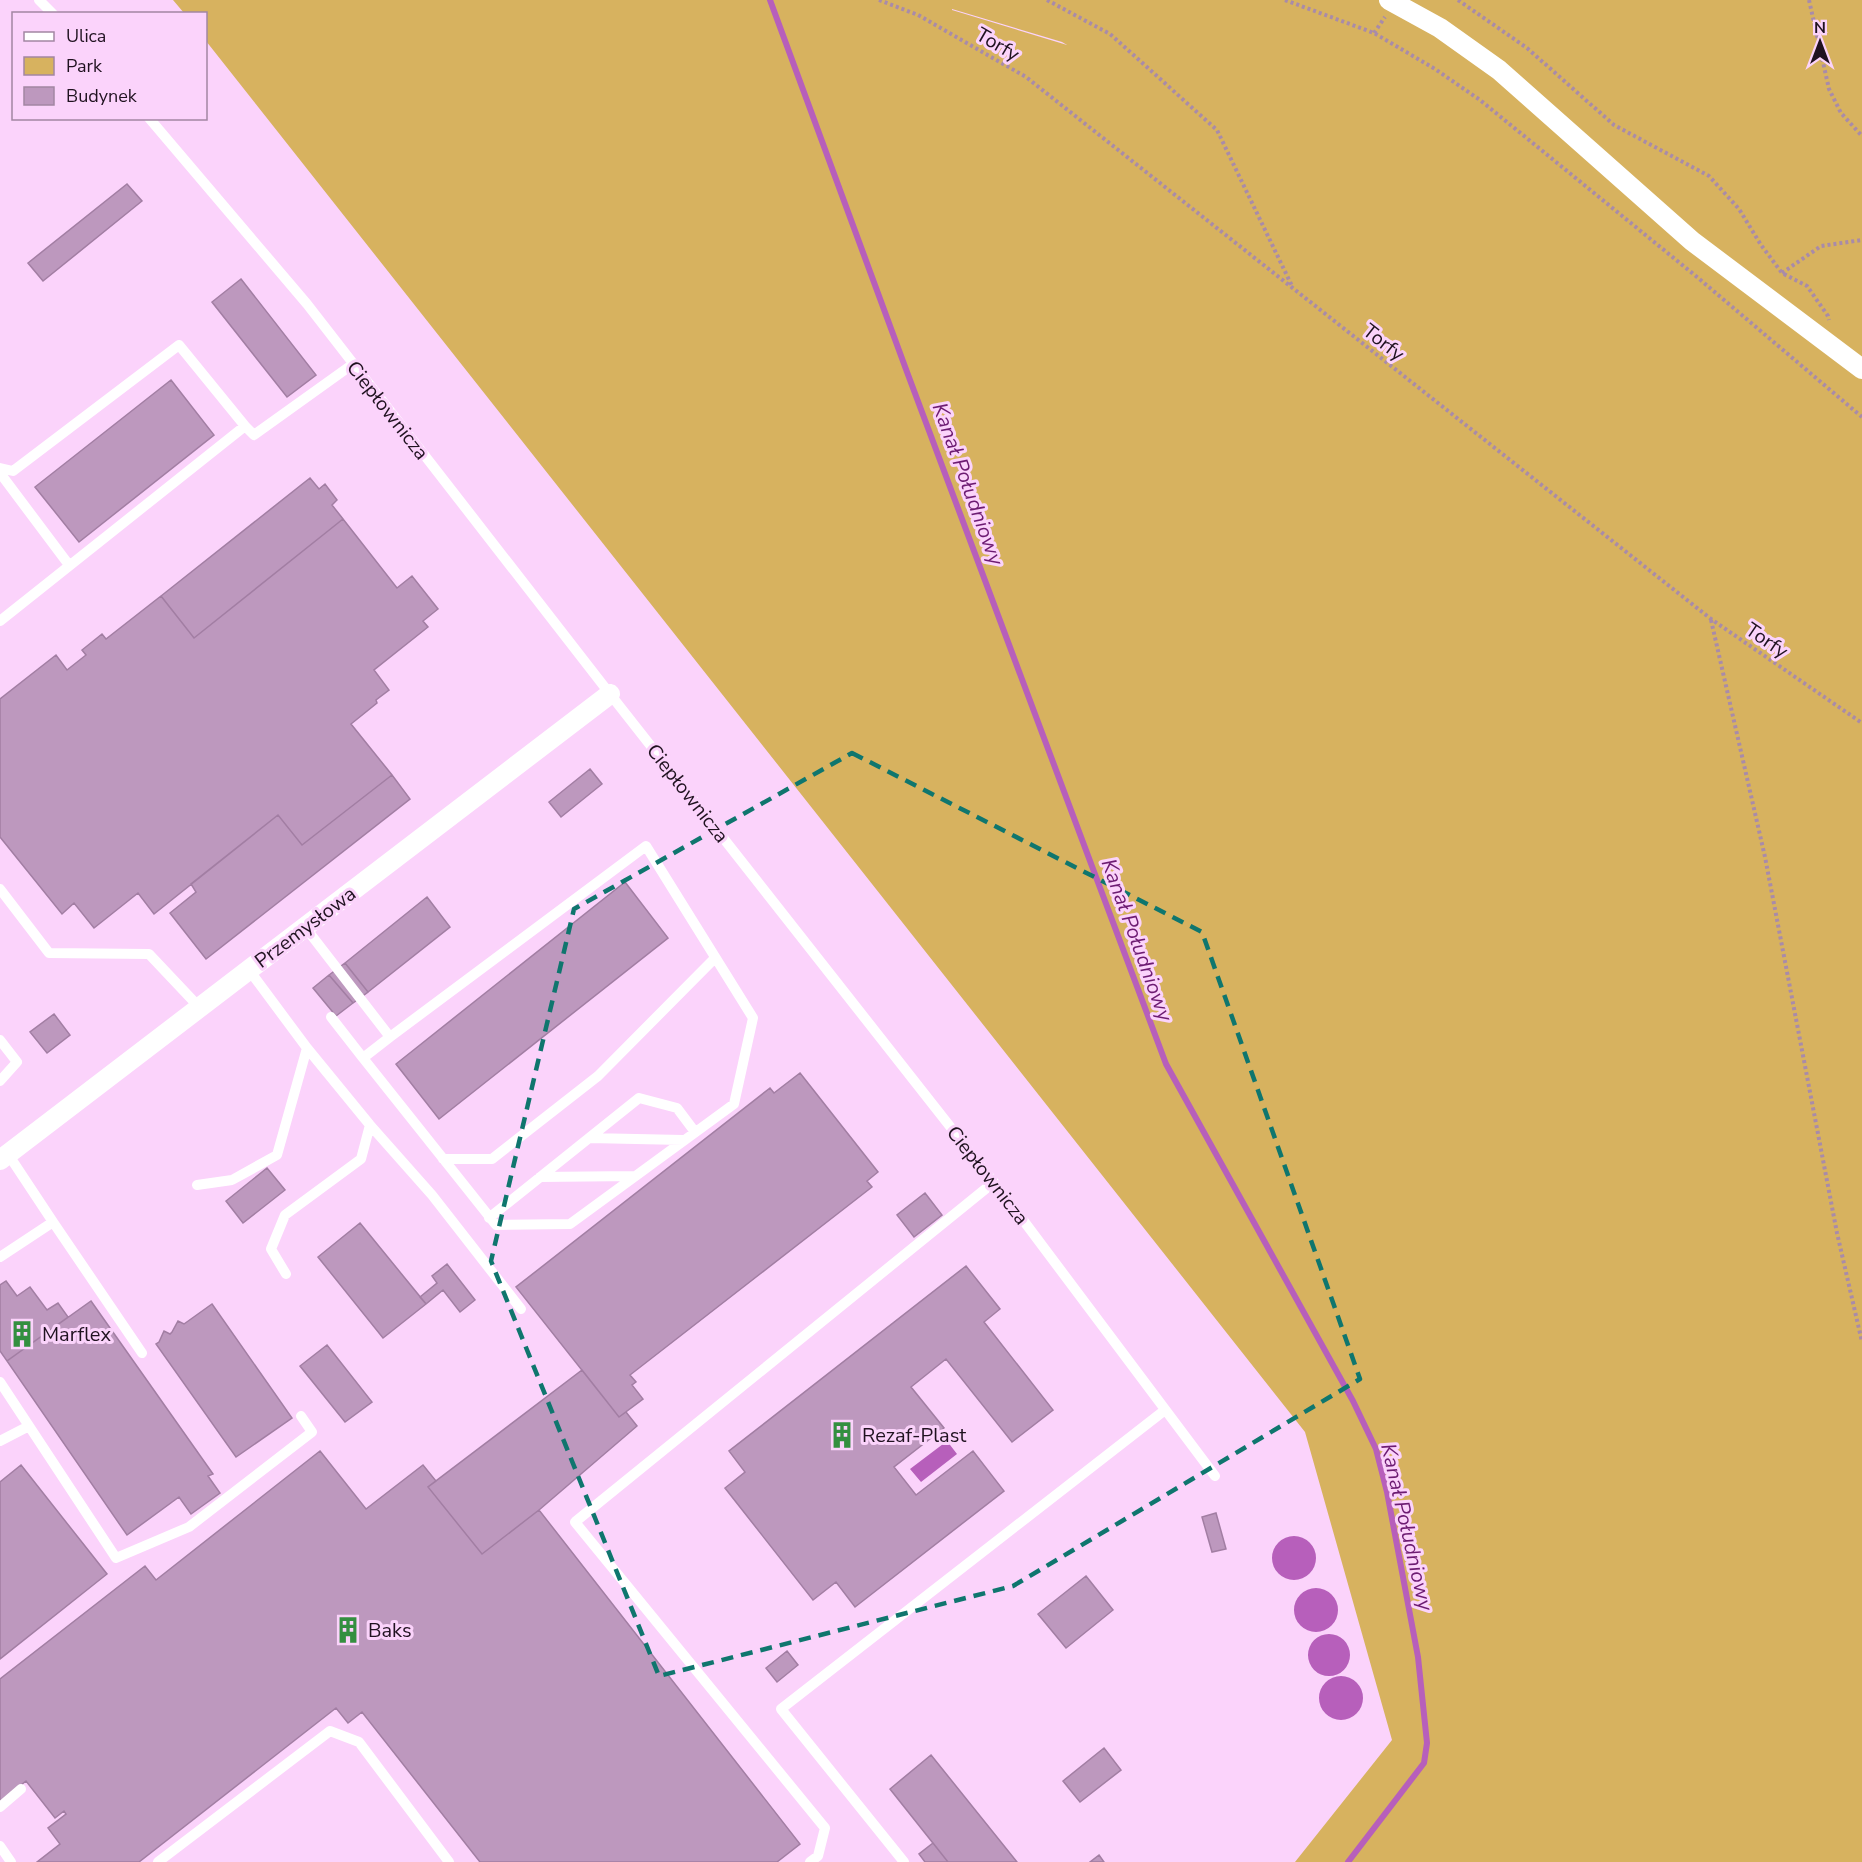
<svg xmlns="http://www.w3.org/2000/svg" width="1862" height="1862" viewBox="0 0 1862 1862" font-family="'Nunito Sans',sans-serif">
  <style>
    .green { fill: #d7b25f; fill-rule: evenodd }
    .water { fill: #b75fbb }
    .lines { fill: none; stroke-linecap: round; stroke-linejoin: round }
    .stream { stroke: #b75fbb; stroke-width: 6 }
    .building { fill: #bd98be; stroke: #a27ea3; stroke-width: 1.5 }
    .path { stroke: #a98ba9; stroke-width: 4; stroke-dasharray: 3 3; stroke-linecap: butt }
    .service { stroke: #fff; stroke-width: 10 }
    .minor { stroke: #fff; stroke-width: 20 }
    .marked { fill: none; stroke: #0f766e; stroke-width: 4.5; stroke-dasharray: 12 8; stroke-linejoin: round }
    .labels { text-anchor: middle; stroke-width: 6; stroke-linejoin: round; paint-order: stroke }
    .street-label { font-size: 20px; fill: #201220; stroke: #fbd3fb }
    .poi-label { font-size: 20px; fill: #201220; stroke: #fbd3fb; text-anchor: start }
    .water-label { font-size: 21px; font-style: italic; fill: #6d1b72; stroke: #fbd3fb }
  </style>
  <rect width="100%" height="100%" fill="#fbd3fb"/>
  <path class="green" d="M173 0H1862V1862H1295L1392 1740 1305 1432 206 41V14L184 13ZM952 9 1062 42 1067 45 952 10Z"/>
  <path class="water" d="M947 1441 957 1454 921 1482 910 1469Z
    M1272 1558a22 22 0 1 1 44 0a22 22 0 1 1-44 0Z
    M1294 1610a22 22 0 1 1 44 0a22 22 0 1 1-44 0Z
    M1308 1655a21 21 0 1 1 42 0a21 21 0 1 1-42 0Z
    M1319 1698a22 22 0 1 1 44 0a22 22 0 1 1-44 0Z"/>
  <g class="lines">
    <path class="stream" d="M770 0 907 372 1166 1064 1353 1401 1376 1449 1387 1492 1418 1657 1427 1743 1424 1763 1348 1862"/>
  </g>
  <path class="building" d="M127 184 142 201 43 281 28 263Z
    M241 279 316 375 287 397 212 302Z
    M171 380 214 435 79 542 35 487Z
    M310 478 319 489 325 484 337 500 332 505 343 519 194 638 161 596Z
    M343 519 397 588 412 576 438 609 423 621 428 627 374 670 389 690 376 700 377 703 351 724 392 775 302 845 278 815 154 914 138 893 94 928 74 903 62 914 0 837V699L56 655 67 670 86 655 82 650 102 634 106 639 161 596 194 638Z
    M590 769 602 784 561 817 549 802Z
    M392 775 410 799 206 959 170 913 196 892 191 884 278 815 302 845Z
    M625 882 668 938 439 1119 396 1064Z
    M427 897 450 927 368 992 345 963Z
    M345 963 368 992 353 1003 329 975Z
    M329 975 353 1003 336 1016 313 988Z
    M54 1014 70 1035 47 1053 30 1032Z
    M800 1073 878 1172 867 1181 872 1187 630 1375 636 1382 632 1385 643 1399 619 1417 516 1287 770 1088 774 1093Z
    M267 1168 285 1190 243 1223 226 1201Z
    M925 1193 942 1215 914 1237 897 1215Z
    M360 1223 426 1304 383 1338 318 1257Z
    M447 1264 475 1300 460 1312 443 1290 426 1304 420 1297 437 1283 432 1276Z
    M966 1266 1000 1309 984 1322 1053 1410 1012 1442 946 1359 911 1387 944 1428 894 1467 916 1495 973 1451 1004 1491 855 1607 836 1582 813 1600 725 1488 745 1472 729 1451Z
    M6 1281 17 1296 30 1287 47 1310 58 1303 68 1317 7 1361 0 1351V1285Z
    M91 1301 213 1474 208 1476 220 1493 191 1514 179 1497 127 1535 7 1361Z
    M212 1304 292 1418 236 1457 156 1344 159 1342 164 1331 170 1334 172 1332 178 1321 184 1324Z
    M327 1345 372 1402 345 1422 300 1366Z
    M582 1370 619 1417 626 1412 637 1426 539 1510 482 1554 428 1487Z
    M320 1451 366 1509 423 1465 436 1481 428 1487 482 1554 539 1510 800 1844 777 1862H480L362 1712 348 1723 336 1708 139 1862H37L60 1844 48 1828 66 1814 64 1811 55 1818 26 1781 0 1802V1679L145 1566 156 1580Z
    M21 1465 107 1574 0 1659V1482Z
    M1216 1513 1226 1549 1212 1552 1202 1517Z
    M1086 1576 1113 1610 1066 1648 1038 1614Z
    M787 1651 798 1665 777 1682 766 1668Z
    M1104 1748 1121 1770 1080 1802 1063 1781Z
    M931 1755 1017 1862H948L890 1789Z
    M933 1843 948 1862H925L919 1854Z
    M1099 1855 1104 1862H1090Z"/>
  <g class="lines">
    <path class="path" d="M879 0 918 15 1026 77 1711 619 1862 723
      M1047 0 1110 34 1217 130 1292 286
      M1285 0 1374 33 1435 69 1480 100 1697 277 1862 417
      M1458 0 1527 48 1614 125 1709 176 1739 209 1761 245 1782 273 1807 286 1828 316 1829 320
      M1809 0 1829 89 1841 113 1862 136
      M1374 33 1385 17
      M1782 273 1821 246 1862 240
      M1711 620 1765 857 1837 1233 1862 1342"/>
    <path class="service" d="M39 0 53 14
      M149 118 307 304 610 694 1011 1204 1215 1476
      M245 426 254 435 353 364
      M0 468 13 471 179 345 245 426 0 621
      M0 473 69 565
      M0 889 49 953 149 954 200 1008
      M305 927 390 1037 363 1058 331 1017
      M0 1040 17 1062 0 1081
      M307 1048 370 1125 432 1195 521 1309
      M363 1058 496 1225 570 1224 734 1104 753 1018 646 846 390 1037
      M589 1138 683 1140
      M443 1159H492L598 1076 715 958
      M540 1177 635 1176
      M197 1185 232 1180 277 1155 307 1048 249 970
      M489 1218 639 1098 677 1108 695 1132
      M53 1222 142 1353
      M0 1257 53 1222 8 1154
      M286 1274 271 1249 285 1215 361 1159 370 1125
      M0 1382 116 1558 189 1527 312 1432 301 1416
      M0 1441 29 1426
      M0 1807 21 1789
      M0 1846 11 1862
      M158 1862 330 1731 359 1742 449 1862
      M810 1862 818 1856 825 1828 575 1522 994 1182
      M904 1862 781 1709 1165 1410"/>
    <path class="minor" d="M1389 0 1440 28 1499 70 1692 241 1862 369
      M0 1160 610 694"/>
  </g>
  <path class="marked" d="M852 753 1202 932 1360 1379 1013 1586 659 1676 491 1261 574 909Z"/>
  <defs>
    <symbol id="building-bare" viewBox="-9 -9 18 18"><path d="M-4-6H4V6H1V3H-1V6H-4ZM-2.5-4.3h1.7v1.8h-1.7ZM.8-4.3h1.7v1.8H.8ZM-2.5-1h1.7V.8h-1.7ZM.8-1h1.7V.8H.8Z" fill="#348f40" stroke="#fbd3fb" stroke-width="2.5" paint-order="stroke"/></symbol>
  </defs>
  <g fill-rule="evenodd">
    <use href="#building-bare" x="3" y="1315" width="38" height="38"/>
    <use href="#building-bare" x="823" y="1416" width="38" height="38"/>
    <use href="#building-bare" x="329" y="1611" width="38" height="38"/>
  </g>
  <g class="labels">
    <g class="street-label">
      <text transform="translate(998 44) rotate(30)" y="7">Torfy</text>
      <text transform="translate(1384 342) rotate(38)" y="7">Torfy</text>
      <text transform="translate(388 410) rotate(52)" y="7">Ciepłownicza</text>
      <text transform="translate(1767 640) rotate(34)" y="7">Torfy</text>
      <text transform="translate(688 793) rotate(52)" y="7">Ciepłownicza</text>
      <text transform="translate(305 927) rotate(-37)" y="7">Przemysłowa</text>
      <text transform="translate(988 1175) rotate(52)" y="7">Ciepłownicza</text>
    </g>
    <g class="poi-label">
      <text x="42" y="1341">Marflex</text>
      <text x="862" y="1442">Rezaf-Plast</text>
      <text x="368" y="1637">Baks</text>
    </g>
    <g class="water-label">
      <text transform="translate(968 484) rotate(70)" y="7">Kanał Południowy</text>
      <text transform="translate(1137 940) rotate(70)" y="7">Kanał Południowy</text>
      <text transform="translate(1407 1527) rotate(77)" y="7">Kanał Południowy</text>
    </g>
  </g>
  <rect x="12" y="12" width="195" height="108" fill="#fbd3fb" stroke="#a386a3" stroke-width="1.5"/>
  <rect x="24" y="32" width="30" height="9" fill="#ffffff" stroke="#a386a3" stroke-width="1.5"/>
  <text x="66" y="42" font-size="18" fill="#201220">Ulica</text>
  <rect x="24" y="57" width="30" height="18" fill="#d7b25f" stroke="#a386a3" stroke-width="1.5"/>
  <text x="66" y="72" font-size="18" fill="#201220">Park</text>
  <rect x="24" y="87" width="30" height="18" fill="#bd98be" stroke="#a386a3" stroke-width="1.5"/>
  <text x="66" y="102" font-size="18" fill="#201220">Budynek</text>
  <g transform="translate(1820 42)" stroke="#fbd3fb" stroke-width="4.5" paint-order="stroke">
  <path d="M0-4.5L10 22L0 15L-10 22Z" fill="#201220"/>
  <text y="-9" font-size="16" font-weight="bold" text-anchor="middle" fill="#201220">N</text>
  </g>
</svg>
